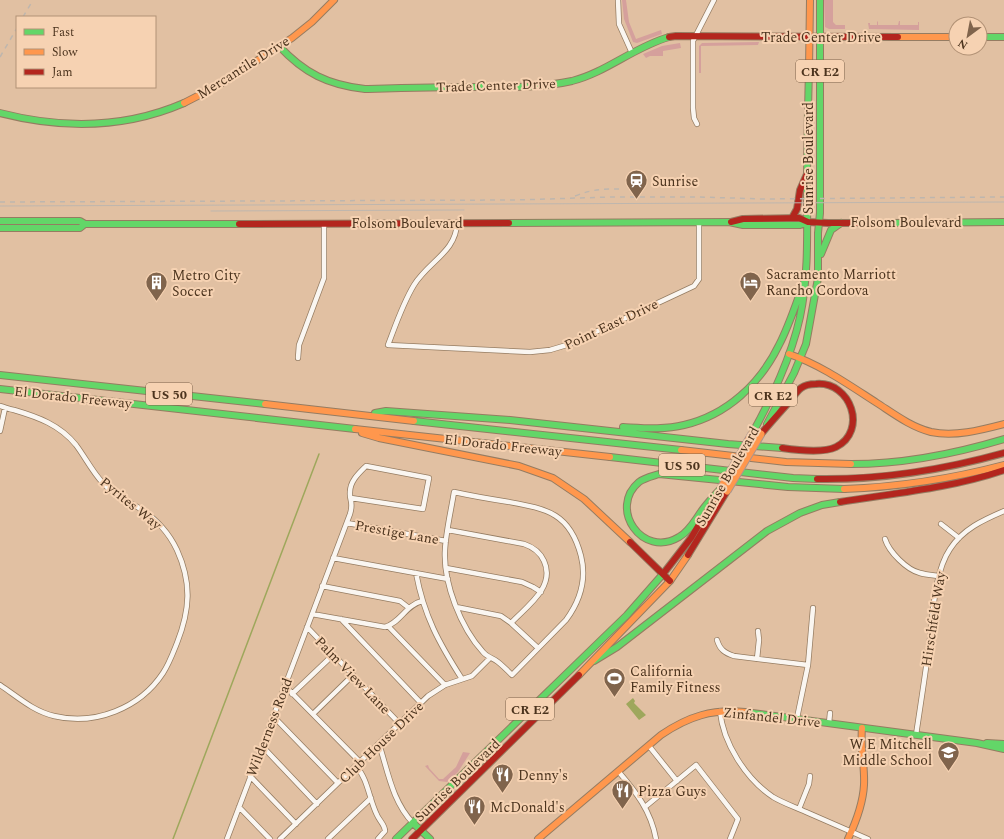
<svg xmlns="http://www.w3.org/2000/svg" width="1004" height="839" viewBox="0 0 1004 839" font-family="Spectral,serif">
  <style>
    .green { fill: #d5a09c }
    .water { fill: #9ea75c }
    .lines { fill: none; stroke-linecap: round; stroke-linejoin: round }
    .stream { stroke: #9ea75c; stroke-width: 1.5 }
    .street-casing { stroke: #957c62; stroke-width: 6 }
    .fast-casing { stroke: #957c62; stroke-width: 8 }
    .slow-casing { stroke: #957c62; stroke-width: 8 }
    .jam-casing { stroke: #957c62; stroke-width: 8 }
    .street { stroke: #faf6f1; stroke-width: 4.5 }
    .fast { stroke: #63d668; stroke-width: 6 }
    .slow { stroke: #ff974d; stroke-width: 6 }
    .jam { stroke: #b3261e; stroke-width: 6 }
    .tram { stroke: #beb6ae; stroke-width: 1 }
    .rail { stroke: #beb6ae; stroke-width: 1.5; stroke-dasharray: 5 5; stroke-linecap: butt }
    .slow-bridge-casing { stroke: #a9958f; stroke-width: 9; stroke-linecap: butt }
    .slow-bridge { stroke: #ff974d; stroke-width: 7 }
    .labels { text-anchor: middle; stroke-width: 4; stroke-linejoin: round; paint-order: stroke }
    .shield { fill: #f6d2b2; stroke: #7e634a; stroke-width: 1 }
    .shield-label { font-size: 13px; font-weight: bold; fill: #4b331d }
    .street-label { font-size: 14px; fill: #4b331d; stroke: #f6d2b2 }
    .poi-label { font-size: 14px; fill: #4b331d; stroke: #f6d2b2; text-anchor: start }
  </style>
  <rect width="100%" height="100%" fill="#e1c0a2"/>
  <path class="green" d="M622 0H626L629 22 636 39 661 30 662 34 637 43 633 42 624 19Z
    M824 0H833V22L836 25H845V29H829L825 27Z
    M878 21V25H898L899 21H900V25H918V22H919V30L869 29 868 23H870V25H877V22Z
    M759 42 758 45 701 46V73H699V46L702 43Z
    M680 43 681 48 663 51V56H650L646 58 643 54 662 46Z
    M463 752 470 753 458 772 447 782 439 781 425 766 428 765 429 768 439 779H443L456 767Z"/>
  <path class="water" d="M633 698 635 701 634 703 646 715 639 720 626 704Z"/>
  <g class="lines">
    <path class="stream" d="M173 839 319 454"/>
    <defs>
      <path id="street" d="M618 0 619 24 632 53
        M697 124 694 118 693 108V41L714 0
        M457 223C456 252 429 261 414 285 403 303 396 324 388 345L530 352 550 350 570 344 694 286 699 279V223
        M298 358 299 345 324 278V224
        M0 406C5 407 8 409 14 410 38 417 60 425 76 445 85 457 92 471 102 482 112 494 126 500 139 508 155 518 169 533 177 550 192 583 190 610 177 643 173 653 169 664 163 673 140 708 95 726 54 716 33 711 18 697 0 685
        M0 431 5 408
        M454 492C472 496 490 499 509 502 547 509 570 513 581 556 587 580 580 601 566 620L512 675C507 670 503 666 498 662 493 658 487 657 483 652 461 628 443 583 445 550 446 531 451 511 454 492Z
        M347 523 446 541
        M941 524 959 538
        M448 530 524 544C533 547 540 552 544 561 556 587 526 607 511 623
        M885 539C889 552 907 570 920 573 927 575 933 575 939 576
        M333 558 448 579
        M446 568 522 582 533 587 541 592
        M416 573C424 616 439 643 462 679
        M322 586 400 601 409 608
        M456 607 501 616 511 623 538 648
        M312 614 385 627C400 623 406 605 422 601
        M341 619 421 703
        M388 626 445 685
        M307 627 399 723
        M717 640C720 650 725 653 734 656L808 665
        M757 659 759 640 758 631
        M285 686 360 762
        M292 694 333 655
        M720 711C723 743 746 779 773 797 783 803 795 807 806 812 827 821 847 830 868 839
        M313 714 353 675
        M273 716 338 783
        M797 718 808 665 813 608
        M829 723 830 713
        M916 735C921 702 926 670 930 638 933 611 935 571 950 549 963 529 983 520 1004 511
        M379 744C388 771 392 801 413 823
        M262 746 317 804
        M649 746 677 781
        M356 766C368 779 369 799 377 815 379 820 385 825 385 831L378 839
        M618 771C636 792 651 811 656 839
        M250 776 296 824
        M239 807 270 839
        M645 807 696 765 738 819 730 839
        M799 809 809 784 810 776
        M227 839 350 514C354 501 349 501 350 492 350 481 359 473 366 466L429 478 423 509 351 498
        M280 839 428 696 445 685 472 676 490 658
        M328 839 371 798"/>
      <path id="fast" d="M980 37H1004
        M279 46C304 73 328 85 365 89 402 88 438 87 475 87 507 87 540 88 572 81 607 72 634 47 669 37
        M0 113C62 129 124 129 184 103
        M0 221H80L85 224
        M509 223 729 222 743 225H800L808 222
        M892 223 1004 222
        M0 228H80L85 224H239
        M821 254 831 230 841 223
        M0 375 265 404
        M0 389 355 429
        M375 413 386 411 510 420 728 444 782 448
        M414 421 681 450
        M767 424 794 373 806 344 818 278V233L820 213V0
        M623 427C643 428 664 430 684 425 727 415 760 384 779 345 790 324 797 300 806 277
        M752 434C772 397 791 358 800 317 809 274 807 230 807 187 807 148 808 108 809 69
        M610 457 793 478 817 479
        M851 464C903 464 954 454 1004 439
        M721 488C715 495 709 501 703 509 696 518 690 531 679 537 642 559 608 508 639 482 644 478 653 476 659 474L788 487 844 489
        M594 661 617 647 767 531 800 513 822 505 840 502
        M745 712 977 743 1004 749
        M987 743 1004 744
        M413 823 430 839
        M396 839 627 615 663 574"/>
      <path id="slow" d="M898 37H956
        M809 69 810 0
        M184 103 219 85 292 38 312 22 334 0
        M789 354C821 365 849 385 877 403 894 414 911 427 931 432 955 437 981 430 1004 424
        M265 404 414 421
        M355 429 610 457
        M362 433 379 438 519 466 553 478 584 499 630 542
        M681 450 786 462 851 464
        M844 489C899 487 951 479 1004 465
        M579 675 670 581 688 555
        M538 839 661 735C689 716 712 709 745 712
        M848 839C856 822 863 804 864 785 865 766 860 747 862 728"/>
      <path id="jam" d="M669 37 676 36 898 37
        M792 218 797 209 800 190 807 174
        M731 222 743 219 799 218 808 222 828 223H892
        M239 224 509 223
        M761 434C770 423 780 412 789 402 793 397 797 391 801 388 805 385 811 384 816 384 851 381 868 431 836 447 824 453 796 450 782 448
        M817 479C880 480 943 470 1004 453
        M840 502C896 493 951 488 1004 470
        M630 542 670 581
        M688 555 727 491
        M663 574 691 538 714 499
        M412 839 579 675"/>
    </defs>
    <use href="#street" class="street-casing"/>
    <use href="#fast" class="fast-casing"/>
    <use href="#slow" class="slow-casing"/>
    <use href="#jam" class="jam-casing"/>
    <use href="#street" class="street"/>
    <use href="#fast" class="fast"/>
    <use href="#slow" class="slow"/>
    <use href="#jam" class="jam"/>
    <path class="tram" d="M0 206 1004 202
      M211 211 464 210"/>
    <path class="rail" d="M23 17 33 0
      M0 57 17 28
      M575 196C593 189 602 189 621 189
      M0 202 516 200 610 197H698L764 199 1004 197"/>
    <defs>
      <path id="slow-bridge" d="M721 488 752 434
        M727 491 761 434"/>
    </defs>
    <use href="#slow-bridge" class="slow-bridge-casing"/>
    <use href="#slow-bridge" class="slow-bridge"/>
  </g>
  <defs>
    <symbol id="station-pin" viewBox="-11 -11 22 30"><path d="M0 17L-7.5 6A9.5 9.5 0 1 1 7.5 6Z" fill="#80644c" stroke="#f6d2b2"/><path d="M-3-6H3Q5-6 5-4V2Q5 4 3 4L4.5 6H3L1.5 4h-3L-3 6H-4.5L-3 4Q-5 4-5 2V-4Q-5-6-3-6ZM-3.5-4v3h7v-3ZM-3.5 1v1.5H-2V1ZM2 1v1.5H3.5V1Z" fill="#fff"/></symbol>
    <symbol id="hotel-pin" viewBox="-11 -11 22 30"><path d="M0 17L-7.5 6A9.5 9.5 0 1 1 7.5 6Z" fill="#80644c" stroke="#f6d2b2"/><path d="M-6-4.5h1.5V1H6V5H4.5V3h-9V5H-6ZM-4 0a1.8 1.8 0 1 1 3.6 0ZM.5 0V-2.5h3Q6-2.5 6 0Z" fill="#fff"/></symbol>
    <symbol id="building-pin" viewBox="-11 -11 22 30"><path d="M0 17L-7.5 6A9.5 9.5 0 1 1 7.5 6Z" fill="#80644c" stroke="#f6d2b2"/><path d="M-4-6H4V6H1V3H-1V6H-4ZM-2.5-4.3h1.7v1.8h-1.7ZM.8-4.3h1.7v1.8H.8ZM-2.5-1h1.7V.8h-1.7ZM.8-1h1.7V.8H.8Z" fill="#fff"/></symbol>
    <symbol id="stadium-pin" viewBox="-11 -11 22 30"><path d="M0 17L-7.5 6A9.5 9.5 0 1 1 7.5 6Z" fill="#80644c" stroke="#f6d2b2"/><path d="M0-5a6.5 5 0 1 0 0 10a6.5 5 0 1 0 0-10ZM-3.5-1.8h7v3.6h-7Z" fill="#fff"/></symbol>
    <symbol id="school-pin" viewBox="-11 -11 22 30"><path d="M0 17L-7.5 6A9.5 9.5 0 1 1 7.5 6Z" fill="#80644c" stroke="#f6d2b2"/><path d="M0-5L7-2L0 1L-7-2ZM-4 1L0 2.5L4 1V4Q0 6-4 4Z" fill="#fff"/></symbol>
    <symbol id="restaurant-pin" viewBox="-11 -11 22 30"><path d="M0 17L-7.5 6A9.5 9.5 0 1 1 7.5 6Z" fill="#80644c" stroke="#f6d2b2"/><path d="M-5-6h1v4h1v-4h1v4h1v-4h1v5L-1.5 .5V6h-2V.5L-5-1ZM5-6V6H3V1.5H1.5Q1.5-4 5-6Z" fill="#fff"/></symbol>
  </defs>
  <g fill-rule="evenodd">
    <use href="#station-pin" x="624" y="168" width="25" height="34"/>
    <use href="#hotel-pin" x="738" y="270" width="25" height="34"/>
    <use href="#building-pin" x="144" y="270" width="25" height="34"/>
    <use href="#stadium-pin" x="602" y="666" width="25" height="34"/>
    <use href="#school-pin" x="936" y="740" width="25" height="34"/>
    <use href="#restaurant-pin" x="490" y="762" width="25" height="34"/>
    <use href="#restaurant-pin" x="610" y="778" width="25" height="34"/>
    <use href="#restaurant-pin" x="462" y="794" width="25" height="34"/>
  </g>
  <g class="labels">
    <g class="shield">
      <rect x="796" y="60" width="48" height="22" rx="3"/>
      <rect x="146" y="383" width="46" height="22" rx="3"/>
      <rect x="749" y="384" width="48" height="22" rx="3"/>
      <rect x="659" y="454" width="46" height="22" rx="3"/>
      <rect x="506" y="698" width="48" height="22" rx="3"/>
    </g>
    <g class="shield-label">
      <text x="820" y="76">CR E2</text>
      <text x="169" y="399">US 50</text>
      <text x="773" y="400">CR E2</text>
      <text x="682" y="470">US 50</text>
      <text x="530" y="714">CR E2</text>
    </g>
    <g class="street-label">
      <text x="821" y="42">Trade Center Drive</text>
      <text transform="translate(243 67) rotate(-32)" y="5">Mercantile Drive</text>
      <text transform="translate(496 85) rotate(-2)" y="5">Trade Center Drive</text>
      <text transform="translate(808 158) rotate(-90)" y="5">Sunrise Boulevard</text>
      <text x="906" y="227">Folsom Boulevard</text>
      <text x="407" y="228">Folsom Boulevard</text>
      <text transform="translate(611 324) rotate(-25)" y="5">Point East Drive</text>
      <text transform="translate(73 397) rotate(6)" y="5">El Dorado Freeway</text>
      <text transform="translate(503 445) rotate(6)" y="5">El Dorado Freeway</text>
      <text transform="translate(727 476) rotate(-60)" y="5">Sunrise Boulevard</text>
      <text transform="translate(131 503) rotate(39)" y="5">Pyrites Way</text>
      <text transform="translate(397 532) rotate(10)" y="5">Prestige Lane</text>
      <text transform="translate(933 619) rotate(-81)" y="5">Hirschfeld Way</text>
      <text transform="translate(353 675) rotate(46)" y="5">Palm View Lane</text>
      <text transform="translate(772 717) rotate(6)" y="5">Zinfandel Drive</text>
      <text transform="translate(269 727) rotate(-69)" y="5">Wilderness Road</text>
      <text transform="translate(381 742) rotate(-44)" y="5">Club House Drive</text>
      <text transform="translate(457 780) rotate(-44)" y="5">Sunrise Boulevard</text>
    </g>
    <g class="poi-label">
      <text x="652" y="186">Sunrise</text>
      <text x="766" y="279">Sacramento Marriott<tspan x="766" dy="16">Rancho Cordova</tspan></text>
      <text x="172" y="280">Metro City<tspan x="172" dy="16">Soccer</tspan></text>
      <text x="630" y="676">California<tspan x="630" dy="16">Family Fitness</tspan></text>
      <text x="932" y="749" text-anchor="end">W E Mitchell<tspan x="932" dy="16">Middle School</tspan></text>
      <text x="518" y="780">Denny's</text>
      <text x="638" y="796">Pizza Guys</text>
      <text x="490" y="812">McDonald's</text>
    </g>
  </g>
  <rect x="16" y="16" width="140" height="72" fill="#f6d2b2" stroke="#b29276"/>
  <rect x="24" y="29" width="20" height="6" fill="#63d668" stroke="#b29276"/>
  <text x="52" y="36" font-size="12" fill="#4b331d">Fast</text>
  <rect x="24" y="49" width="20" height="6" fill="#ff974d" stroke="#b29276"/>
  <text x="52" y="56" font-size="12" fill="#4b331d">Slow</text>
  <rect x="24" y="69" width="20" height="6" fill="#b3261e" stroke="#b29276"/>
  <text x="52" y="76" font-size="12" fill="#4b331d">Jam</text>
  <g transform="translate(968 36) rotate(212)"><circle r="19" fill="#f6d2b2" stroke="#b29276"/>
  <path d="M0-3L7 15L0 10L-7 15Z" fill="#80644c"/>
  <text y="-6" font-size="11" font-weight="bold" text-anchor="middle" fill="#4b331d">N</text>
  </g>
</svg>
